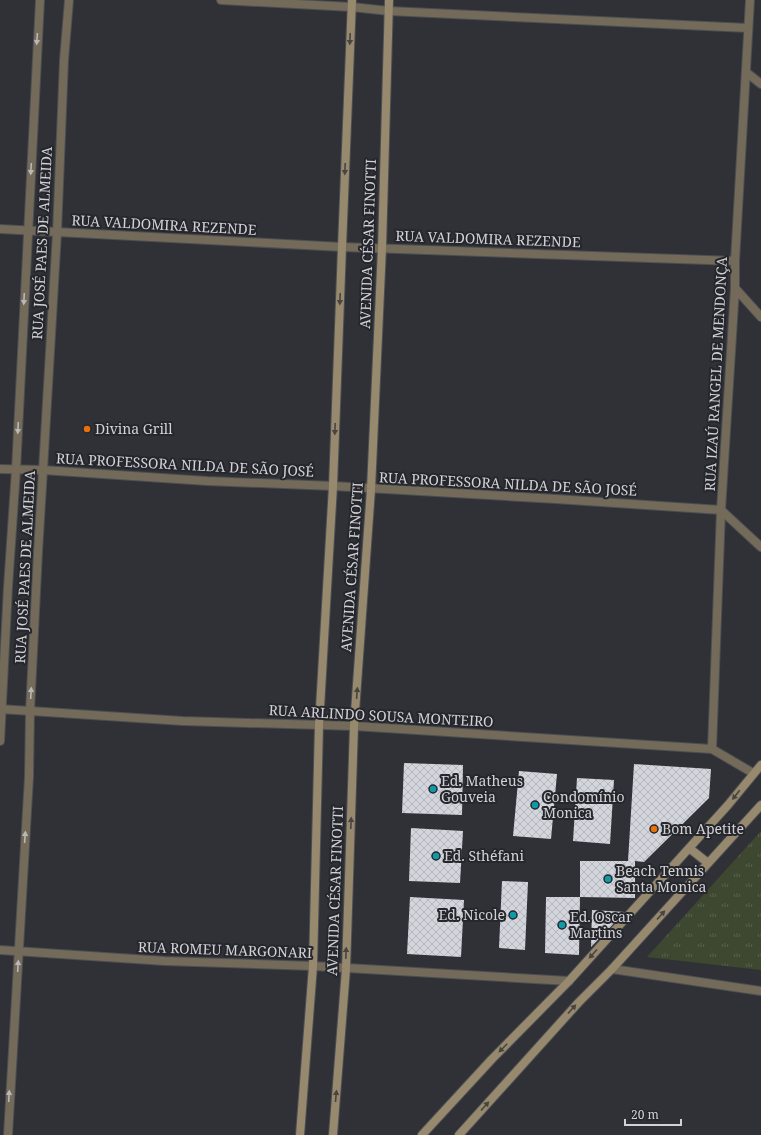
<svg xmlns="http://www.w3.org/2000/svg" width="761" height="1135" viewBox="0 0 761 1135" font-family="'Noto Serif',serif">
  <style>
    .park { fill: url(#park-tufts) }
    .building { fill: url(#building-cross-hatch) }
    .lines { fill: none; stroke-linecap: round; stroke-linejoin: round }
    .minor-casing { stroke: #4d4e54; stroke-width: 10 }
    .tertiary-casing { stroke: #4d4e54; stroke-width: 10 }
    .secondary-casing { stroke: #4d4e54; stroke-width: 10 }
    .minor { stroke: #736a59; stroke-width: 8 }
    .tertiary { stroke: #736a59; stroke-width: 8 }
    .secondary { stroke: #97896e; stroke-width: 8 }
    .oneway { fill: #bab8b7 }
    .oneway2 { fill: #484440 }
    .food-dot { fill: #e8710a; stroke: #26272d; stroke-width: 1.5 }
    .culture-dot { fill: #0f9aa8; stroke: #26272d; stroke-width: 1.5 }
    .labels { text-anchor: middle; stroke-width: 4; stroke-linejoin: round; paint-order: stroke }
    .street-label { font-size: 14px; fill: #d2d2d6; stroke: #26272d }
    .poi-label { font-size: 14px; fill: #d2d2d6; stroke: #26272d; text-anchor: start }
  </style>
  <defs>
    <pattern id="park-tufts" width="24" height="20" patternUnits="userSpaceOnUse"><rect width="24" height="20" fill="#3e4730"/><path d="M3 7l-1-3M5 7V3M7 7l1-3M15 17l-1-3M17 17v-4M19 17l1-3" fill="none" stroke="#59614d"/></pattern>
    <pattern id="building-cross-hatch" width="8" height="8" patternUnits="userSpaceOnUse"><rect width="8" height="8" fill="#d3d5dc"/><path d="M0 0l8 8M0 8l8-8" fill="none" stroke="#b5b7bd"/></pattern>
  </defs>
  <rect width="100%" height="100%" fill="#303137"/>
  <path class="park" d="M761 831V970L647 957Z"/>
  <path class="building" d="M404 763 463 765 462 815 402 813Z
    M634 764 711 769 709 798 644 862 635 861V898L580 897V861H628Z
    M519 771 557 774 551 839 513 836Z
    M577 778 614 780 610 844 573 841Z
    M411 828 463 831 460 883 409 881Z
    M502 881 528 882 525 950 499 948Z
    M410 897 464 900 461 957 407 954Z
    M546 897H580L579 955 545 953Z
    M592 910 625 912 591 947Z"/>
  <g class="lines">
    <defs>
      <path id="minor" d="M221 0 352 7 389 11 748 28
        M746 72 761 84
        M0 229 342 247 735 261
        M735 288 761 317
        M0 469 43 470 207 481 333 486 556 499 721 510 761 547
        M0 709 183 721 354 726 712 749 753 773
        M712 749 721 510 735 288V261L750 0
        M0 950 165 961 313 966 569 981
        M612 969 761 991"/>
      <path id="tertiary" d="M0 741 8 587 16 470 40 0
        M8 1135 29 777 30 711 38 552 43 470 57 233 64 60 69 0"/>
      <path id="secondary" d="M689 848 708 863
        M300 1135 313 966 319 725 333 486 342 247 352 0
        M333 1135 346 969 354 726 371 489 382 248 389 0
        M422 1135 492 1059 569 981 728 805 761 765
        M459 1135 579 1002 612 969 761 805"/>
    </defs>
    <use href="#minor" class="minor-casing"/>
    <use href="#tertiary" class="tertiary-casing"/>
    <use href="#secondary" class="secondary-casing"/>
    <use href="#minor" class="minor"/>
    <use href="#tertiary" class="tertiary"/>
    <use href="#secondary" class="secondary"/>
  </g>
  <defs><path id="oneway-solid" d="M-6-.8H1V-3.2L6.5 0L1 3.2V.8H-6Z"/></defs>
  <g class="oneway">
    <use href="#oneway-solid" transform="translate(37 39) rotate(94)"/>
    <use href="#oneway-solid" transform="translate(31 169) rotate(93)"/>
    <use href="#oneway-solid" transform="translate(24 299) rotate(93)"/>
    <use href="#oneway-solid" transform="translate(18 428) rotate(93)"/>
    <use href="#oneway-solid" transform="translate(31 693) rotate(-87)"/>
    <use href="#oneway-solid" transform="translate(25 837) rotate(-86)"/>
    <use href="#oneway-solid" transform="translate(18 966) rotate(-87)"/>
    <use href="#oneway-solid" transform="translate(9 1096) rotate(-87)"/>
  </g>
  <g class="oneway2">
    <use href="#oneway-solid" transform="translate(350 39) rotate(92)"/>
    <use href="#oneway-solid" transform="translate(345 169) rotate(92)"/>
    <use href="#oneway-solid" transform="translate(340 299) rotate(92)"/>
    <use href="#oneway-solid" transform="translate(335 429) rotate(92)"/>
    <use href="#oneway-solid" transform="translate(357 693) rotate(-86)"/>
    <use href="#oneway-solid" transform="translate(736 795) rotate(128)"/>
    <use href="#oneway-solid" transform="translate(351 823) rotate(-88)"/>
    <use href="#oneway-solid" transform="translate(661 915) rotate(-48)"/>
    <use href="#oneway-solid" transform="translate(346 953) rotate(-88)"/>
    <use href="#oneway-solid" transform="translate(593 954) rotate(132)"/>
    <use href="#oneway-solid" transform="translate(572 1009) rotate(-48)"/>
    <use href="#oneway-solid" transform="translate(503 1048) rotate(135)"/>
    <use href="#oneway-solid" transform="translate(336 1096) rotate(-85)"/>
    <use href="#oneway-solid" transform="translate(485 1106) rotate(-48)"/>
  </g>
  <g class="food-dot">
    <circle cx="87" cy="429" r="4"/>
    <circle cx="654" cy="829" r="4"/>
  </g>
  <g class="culture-dot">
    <circle cx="433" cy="789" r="4"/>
    <circle cx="535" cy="805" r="4"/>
    <circle cx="436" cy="856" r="4"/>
    <circle cx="608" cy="879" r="4"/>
    <circle cx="513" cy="915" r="4"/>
    <circle cx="562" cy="925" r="4"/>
  </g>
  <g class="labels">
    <g class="street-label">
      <text transform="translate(164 225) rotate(3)" y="5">RUA VALDOMIRA REZENDE</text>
      <text transform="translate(488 239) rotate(2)" y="5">RUA VALDOMIRA REZENDE</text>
      <text transform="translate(42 243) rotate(-87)" y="5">RUA JOSÉ PAES DE ALMEIDA</text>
      <text transform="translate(368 244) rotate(-88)" y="5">AVENIDA CÉSAR FINOTTI</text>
      <text transform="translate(716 374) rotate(-87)" y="5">RUA IZAÚ RANGEL DE MENDONÇA</text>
      <text transform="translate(185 465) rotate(3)" y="5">RUA PROFESSORA NILDA DE SÃO JOSÉ</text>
      <text transform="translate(508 484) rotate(3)" y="5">RUA PROFESSORA NILDA DE SÃO JOSÉ</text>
      <text transform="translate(25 567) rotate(-87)" y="5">RUA JOSÉ PAES DE ALMEIDA</text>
      <text transform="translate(352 567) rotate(-86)" y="5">AVENIDA CÉSAR FINOTTI</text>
      <text transform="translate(381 716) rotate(3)" y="5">RUA ARLINDO SOUSA MONTEIRO</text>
      <text transform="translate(335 891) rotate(-88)" y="5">AVENIDA CÉSAR FINOTTI</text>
      <text transform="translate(225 950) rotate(2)" y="5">RUA ROMEU MARGONARI</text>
    </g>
    <g class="poi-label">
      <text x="95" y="434">Divina Grill</text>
      <text x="441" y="786">Ed. Matheus<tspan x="441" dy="16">Gouveia</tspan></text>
      <text x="543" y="802">Condomínio<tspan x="543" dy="16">Monica</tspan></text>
      <text x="662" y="834">Bom Apetite</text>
      <text x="444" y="861">Ed. Sthéfani</text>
      <text x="616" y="876">Beach Tennis<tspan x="616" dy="16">Santa Monica</tspan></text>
      <text x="505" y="920" text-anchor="end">Ed. Nicole</text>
      <text x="570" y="922">Ed. Oscar<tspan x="570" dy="16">Martins</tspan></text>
    </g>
  </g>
  <path d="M625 1119v6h56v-6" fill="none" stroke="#d2d2d6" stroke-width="2"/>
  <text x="631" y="1119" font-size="12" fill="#d2d2d6" stroke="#26272d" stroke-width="3" paint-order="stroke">20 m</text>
</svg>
